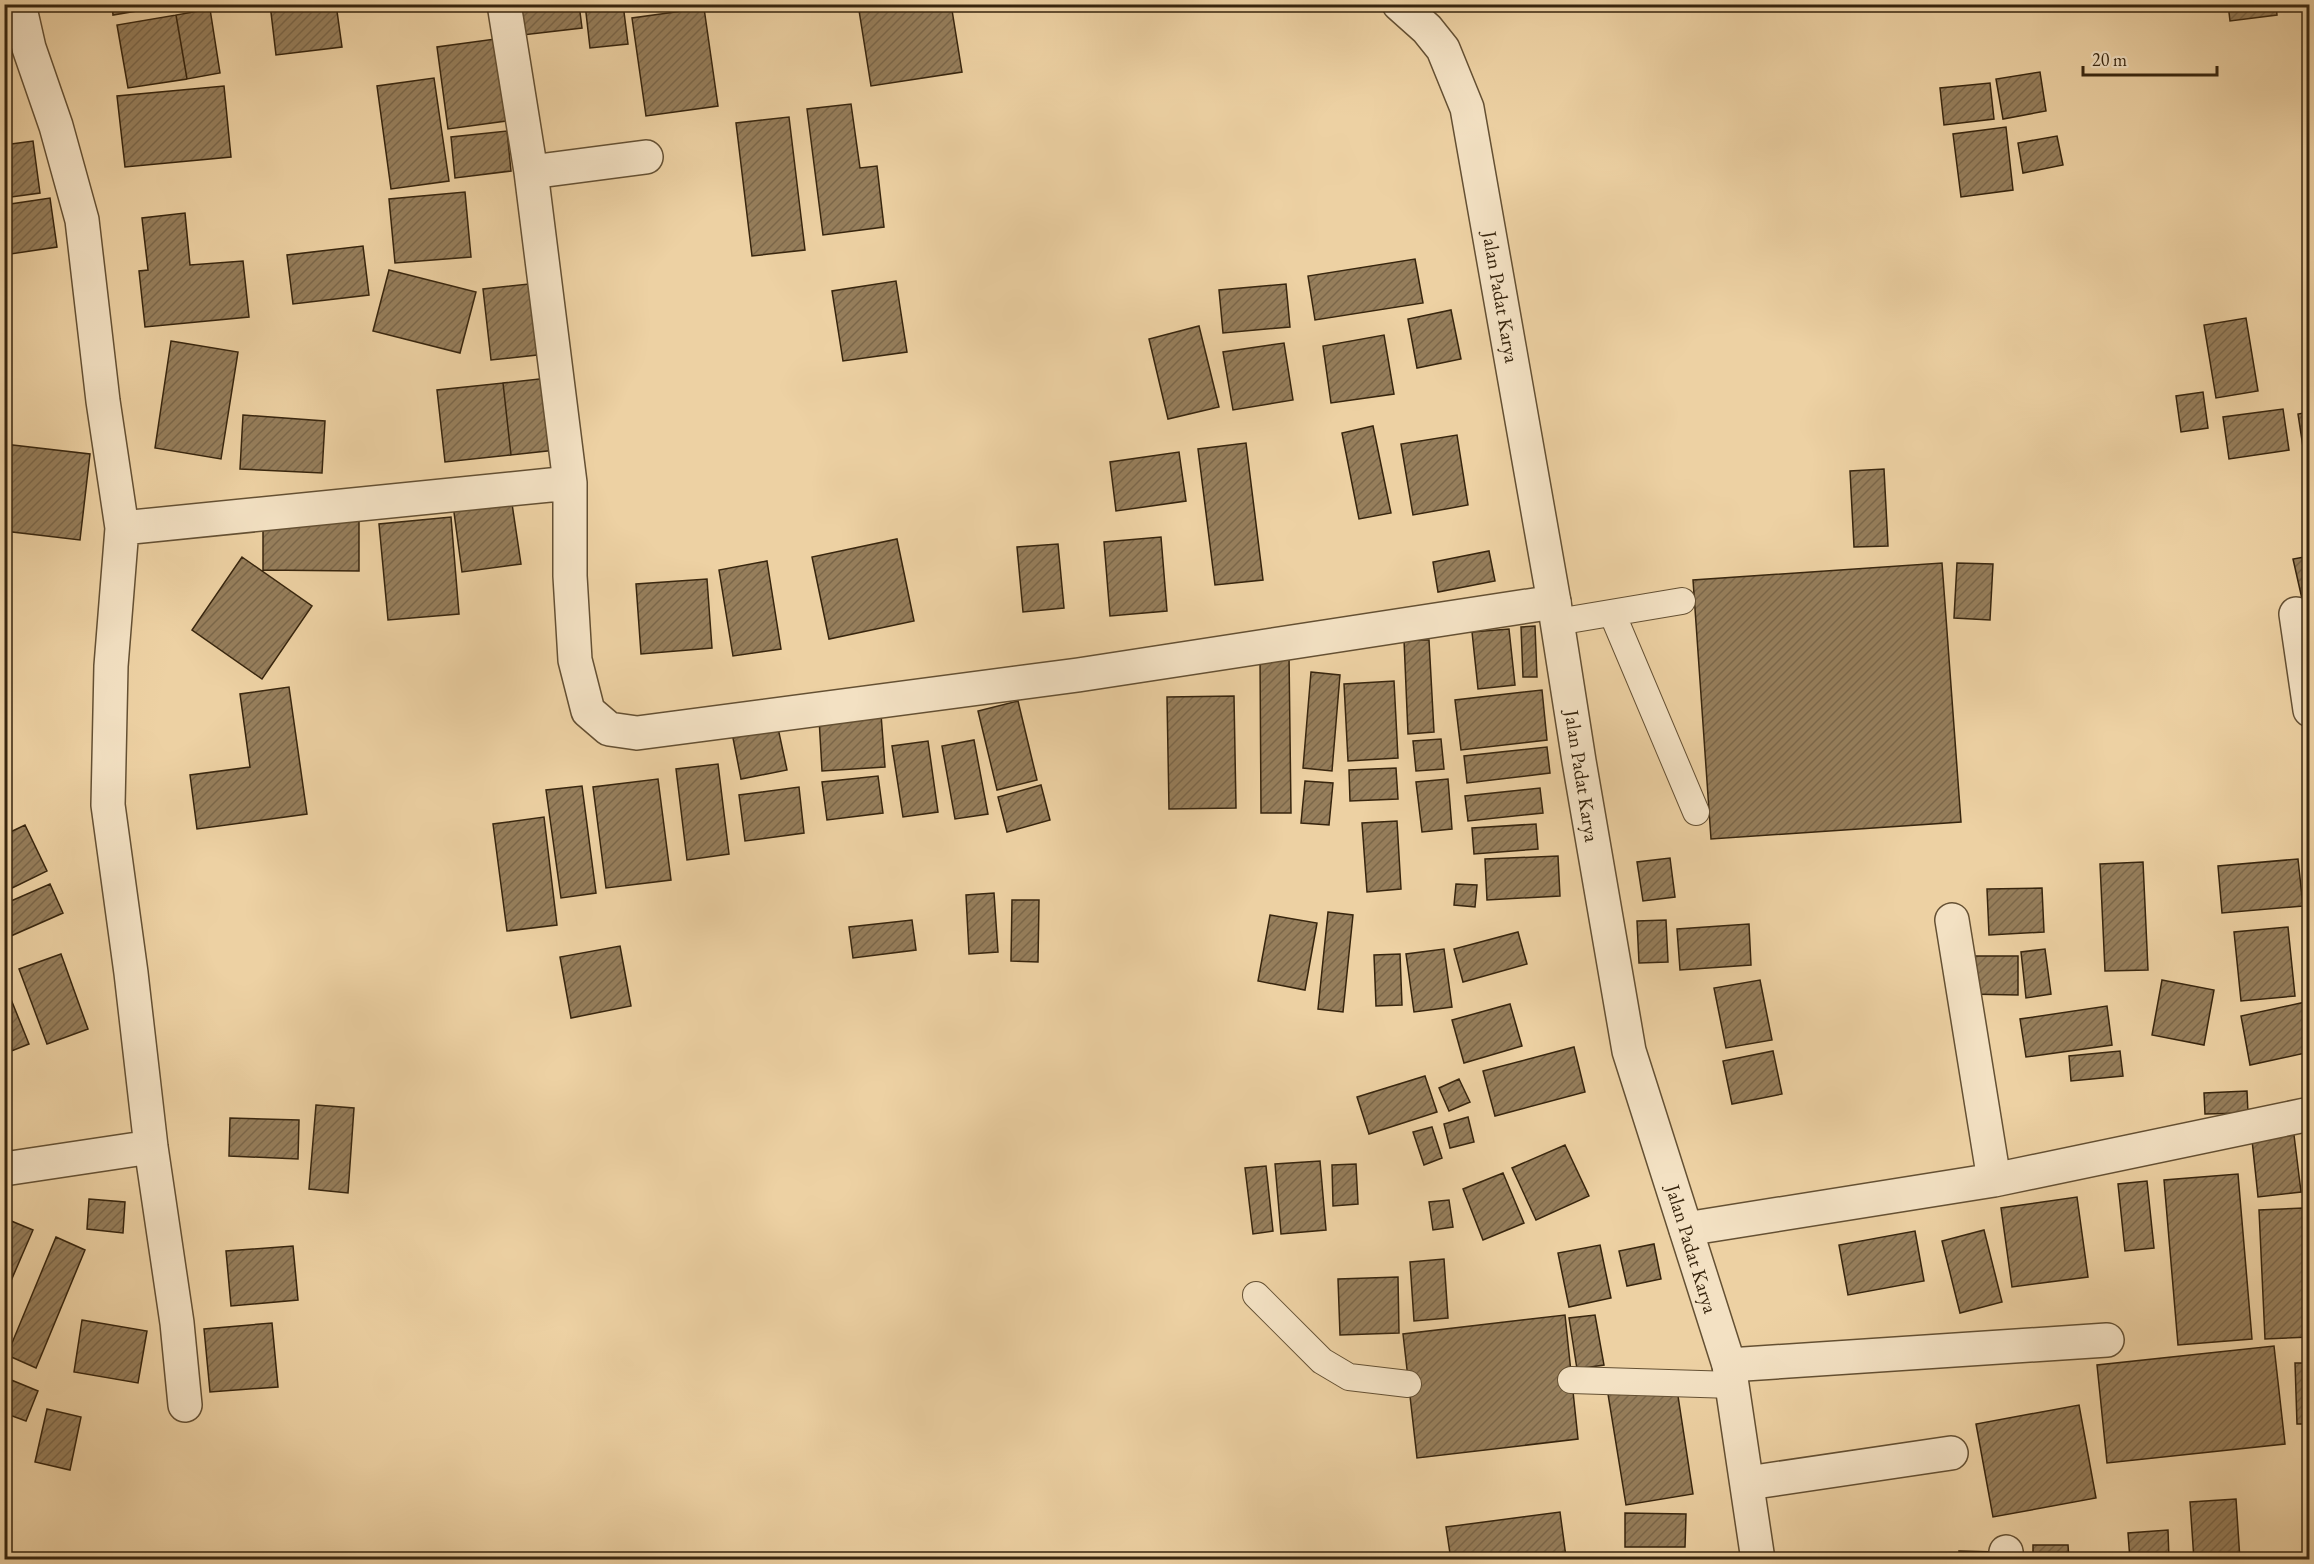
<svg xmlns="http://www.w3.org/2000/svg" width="2314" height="1564" viewBox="0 0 2314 1564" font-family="'EB Garamond',serif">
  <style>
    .building { fill: url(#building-hatch); stroke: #37250e; stroke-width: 1.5 }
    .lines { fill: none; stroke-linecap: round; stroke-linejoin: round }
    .service-casing { stroke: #645033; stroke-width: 28 }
    .minor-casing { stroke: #645033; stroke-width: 36 }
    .tertiary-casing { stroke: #645033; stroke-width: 36 }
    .service { stroke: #f3e1c3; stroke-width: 26 }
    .minor { stroke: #f3e1c3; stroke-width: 33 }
    .tertiary { stroke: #f3e1c3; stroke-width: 33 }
    .labels { text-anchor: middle; stroke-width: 4.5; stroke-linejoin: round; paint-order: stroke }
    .street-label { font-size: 20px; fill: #37250e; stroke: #f3e1c3 }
  </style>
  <defs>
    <pattern id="building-hatch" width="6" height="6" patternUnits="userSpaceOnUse" patternTransform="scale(1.5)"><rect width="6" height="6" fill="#967e5b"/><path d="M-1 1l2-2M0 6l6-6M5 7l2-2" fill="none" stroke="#7b674a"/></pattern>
  </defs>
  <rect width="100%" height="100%" fill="#edd1a3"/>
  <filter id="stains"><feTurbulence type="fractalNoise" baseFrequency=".00333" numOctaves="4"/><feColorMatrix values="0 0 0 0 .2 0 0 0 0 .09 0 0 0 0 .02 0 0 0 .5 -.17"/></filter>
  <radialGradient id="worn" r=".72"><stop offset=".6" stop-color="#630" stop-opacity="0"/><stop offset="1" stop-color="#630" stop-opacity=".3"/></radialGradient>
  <path class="building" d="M112 4H154V8L113 15Z
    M270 4H336L342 47 276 55Z
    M510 4H579L582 28 514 36Z
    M585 4H623L628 44 590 48Z
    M858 4H951L962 72 871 86Z
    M1895 4H1939V8L1895 7Z
    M2228 4H2276L2277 15 2230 21Z
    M704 8 718 106 646 116 632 18Z
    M210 9 220 73 187 79 176 15Z
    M176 15 187 79 128 88 117 25Z
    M495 39 506 121 448 129 437 47Z
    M2040 72 2046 111 2003 119 1996 79Z
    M434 78 449 181 391 189 377 86Z
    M1990 83 1994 119 1944 125 1940 88Z
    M224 86 231 157 125 167 117 96Z
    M851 104 860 168 877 166 884 227 823 235 807 109Z
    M789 117 805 250 752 256 736 123Z
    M2006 127 2013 190 1961 197 1953 134Z
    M507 131 511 171 455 178 451 137Z
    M2057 136 2063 165 2023 173 2018 143Z
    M33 141 40 193 4 198V145Z
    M465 192 471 257 395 263 389 199Z
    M50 198 57 247 4 255V205Z
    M185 213 190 265 243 261 249 317 145 327 139 271 148 270 142 218Z
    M363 246 369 295 293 304 287 255Z
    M1415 259 1423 303 1315 320 1308 276Z
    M389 270 476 292 460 353 373 331Z
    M896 281 907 352 843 361 832 291Z
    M538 283 546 354 491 360 483 289Z
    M1286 284 1290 327 1223 333 1219 290Z
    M1451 310 1461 359 1417 368 1408 319Z
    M2246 318 2258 391 2216 398 2204 325Z
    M1199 326 1219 407 1168 419 1149 339Z
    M1384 335 1394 394 1331 403 1323 346Z
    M171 341 238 352 221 459 155 448Z
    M1284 343 1293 400 1233 410 1223 352Z
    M4 367 8 406 4 407Z
    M548 378 556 450 511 455 503 383Z
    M503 383 511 455 445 462 437 390Z
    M2203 392 2208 428 2181 432 2176 396Z
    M2283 409 2289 450 2229 459 2223 417Z
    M2310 412V459L2305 460 2298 414Z
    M243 415 325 421 322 473 240 469Z
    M1373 426 1391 513 1359 519 1342 433Z
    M1457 435 1468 505 1413 515 1401 444Z
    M1246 443 1263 580 1215 585 1198 449Z
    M4 444 90 454 80 540 4 531Z
    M1179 452 1186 501 1116 511 1110 462Z
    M1884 469 1888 546 1854 547 1850 471Z
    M511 497 521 564 462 572 453 505Z
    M451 517 459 614 388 620 379 524Z
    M263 518 359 519V571L263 570Z
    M1161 537 1167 611 1110 616 1104 542Z
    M897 539 914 621 829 639 812 557Z
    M1058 544 1064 608 1023 612 1017 547Z
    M1489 551 1495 581 1438 592 1433 562Z
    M2310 556V611L2305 612 2293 559Z
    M242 557 312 606 262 679 192 630Z
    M767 561 781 649 733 656 719 570Z
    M1942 563 1961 822 1711 839 1693 580Z
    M1957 563 1993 564 1990 620 1954 618Z
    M707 579 712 648 641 654 636 584Z
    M1535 626 1537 677H1523L1521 627Z
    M1509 629 1515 685 1478 689 1472 632Z
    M1404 640H1429L1434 732 1408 734Z
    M1289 654 1291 813H1261L1260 655Z
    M1311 672 1340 675 1332 771 1303 768Z
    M1394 681 1398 758 1348 761 1344 684Z
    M289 687 307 814 197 829 190 775 250 767 240 694Z
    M1542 690 1547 740 1461 750 1455 700Z
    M1234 696 1236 808 1169 809 1167 697Z
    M1018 701 1037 780 997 790 978 711Z
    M881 714 885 767 822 771 819 718Z
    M778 728 787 770 741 779 733 738Z
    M1441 739 1444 769 1416 771 1413 741Z
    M974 740 988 814 955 819 942 746Z
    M928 741 938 812 903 817 892 746Z
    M1547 747 1550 773 1467 783 1464 756Z
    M718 764 729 854 687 860 676 769Z
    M1396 768 1398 799 1350 801 1349 770Z
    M878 776 883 813 827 820 822 782Z
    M658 779 671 880 606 888 593 787Z
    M1448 779 1452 829 1422 832 1416 782Z
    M1305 781 1333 783 1329 825 1301 823Z
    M1041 785 1050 820 1007 832 998 797Z
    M582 786 596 893 561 898 546 790Z
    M799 787 804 833 745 841 739 795Z
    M1540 788 1543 813 1468 821 1465 796Z
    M544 817 557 925 507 931 493 824Z
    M1397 821 1401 889 1367 892 1362 823Z
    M1536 824 1538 849 1474 854 1472 828Z
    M25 825 47 871 4 892V835Z
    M1558 856 1560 896 1487 900 1485 859Z
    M1670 858 1675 897 1643 901 1637 862Z
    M2298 859 2303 906 2222 913 2218 866Z
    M2143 862 2148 970 2105 971 2100 864Z
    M50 884 63 913 4 939V904Z
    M1456 884 1477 885 1475 907 1454 905Z
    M2042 888 2044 932 1989 935 1987 889Z
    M994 893 998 952 969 954 966 895Z
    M1012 900H1039L1038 962 1011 961Z
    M1328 912 1353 915 1343 1012 1318 1009Z
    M1270 915 1317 923 1305 990 1258 981Z
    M912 920 916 950 853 958 849 927Z
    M1666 920 1668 962 1639 963 1637 921Z
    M1749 924 1751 965 1680 970 1677 929Z
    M2288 927 2295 996 2241 1001 2234 932Z
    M1518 932 1527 964 1463 982 1454 949Z
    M620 946 631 1006 571 1018 560 957Z
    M1444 949 1452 1007 1414 1012 1406 954Z
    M2045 949 2051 994 2026 998 2021 952Z
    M61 954 88 1029 47 1044 19 969Z
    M1400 954 1402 1005 1376 1006 1374 955Z
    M1965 956H2018V995L1966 994Z
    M1760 980 1772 1040 1726 1048 1714 988Z
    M2162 980 2214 990 2204 1045 2152 1035Z
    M4 982 29 1044 4 1054Z
    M2310 1001V1052L2250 1065 2241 1016Z
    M1510 1004 1522 1046 1464 1063 1452 1020Z
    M2107 1006 2112 1045 2026 1057 2020 1019Z
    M1574 1047 1585 1092 1495 1116 1483 1071Z
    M1773 1051 1782 1094 1732 1104 1723 1061Z
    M2120 1051 2123 1076 2071 1081 2069 1056Z
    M1425 1076 1437 1112 1369 1134 1357 1097Z
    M1459 1079 1470 1102 1449 1111 1439 1088Z
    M2247 1091 2248 1113 2205 1114 2204 1093Z
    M316 1105 354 1108 348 1193 309 1189Z
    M1468 1117 1474 1142 1450 1148 1444 1124Z
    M230 1118 299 1120 298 1159 229 1156Z
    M1432 1127 1442 1158 1424 1165 1413 1132Z
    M2294 1135 2301 1192 2258 1197 2252 1140Z
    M1565 1145 1589 1196 1536 1220 1512 1168Z
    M1320 1161 1326 1230 1281 1234 1275 1164Z
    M1356 1164 1358 1204 1333 1206 1332 1165Z
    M1266 1166 1273 1231 1253 1234 1245 1168Z
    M1503 1173 1524 1223 1483 1240 1463 1189Z
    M2238 1174 2252 1339 2178 1345 2164 1180Z
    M2147 1181 2154 1248 2125 1251 2118 1184Z
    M2077 1197 2088 1277 2012 1287 2001 1208Z
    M89 1199 125 1202 123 1233 87 1229Z
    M1449 1200 1453 1227 1433 1230 1429 1202Z
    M2303 1208 2310 1337 2265 1339 2259 1210Z
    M4 1218 33 1230 4 1297Z
    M1984 1230 2002 1302 1960 1313 1942 1241Z
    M1915 1231 1924 1281 1848 1295 1839 1245Z
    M56 1237 85 1250 36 1368 7 1355Z
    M1654 1244 1661 1279 1627 1286 1619 1251Z
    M1600 1245 1611 1298 1569 1307 1558 1253Z
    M293 1246 298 1300 231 1306 226 1251Z
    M1444 1259 1448 1318 1414 1321 1410 1262Z
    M1398 1277 1399 1333 1340 1335 1338 1279Z
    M1565 1315 1578 1439 1417 1458 1403 1334Z
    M1595 1315 1604 1365 1577 1369 1569 1318Z
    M82 1320 147 1331 138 1383 74 1372Z
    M272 1323 278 1387 210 1392 204 1329Z
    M2274 1346 2285 1444 2107 1463 2097 1365Z
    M2295 1363H2310V1424H2297Z
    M4 1377 38 1391 26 1421 4 1413Z
    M1676 1383 1693 1494 1626 1505 1608 1394Z
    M2079 1405 2096 1498 1993 1517 1976 1424Z
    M47 1409 81 1417 70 1470 35 1462Z
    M2236 1499 2240 1560H2194L2190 1502Z
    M1560 1512 1566 1557 1546 1560H1451L1446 1527Z
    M1625 1513 1686 1514 1685 1547H1625Z
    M2168 1530 2169 1560H2130L2128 1533Z
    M2033 1545H2068L2069 1560H2033Z
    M1959 1551 1997 1552V1560H1959Z
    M1840 1553 1841 1560H1805V1558Z"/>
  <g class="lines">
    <defs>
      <path id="service" d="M1612 613 1696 812
        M1557 622 1682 601
        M1256 1295 1322 1361 1349 1377 1408 1384
        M1571 1380 1733 1385"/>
      <path id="minor" d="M19 4 29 48 56 126 82 220 103 401 122 528 111 666 108 805 131 973 151 1147 177 1323 185 1405
        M504 4 531 172 570 483V576L575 660 588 711 609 729 637 733 1078 675 1554 602
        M531 172 646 157
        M122 528 570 483
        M2296 614 2310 710
        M1952 920 1994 1180
        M4 1169 151 1147
        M1686 1229 1994 1180 2310 1114
        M1729 1365 2107 1340
        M1748 1483 1951 1453
        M2006 1552 2007 1560"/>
      <path id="tertiary" d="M1399 4 1427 29 1443 49 1467 108 1554 602 1579 761 1629 1051 1729 1365 1758 1560"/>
    </defs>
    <use href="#service" class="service-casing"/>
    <use href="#minor" class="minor-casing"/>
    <use href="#tertiary" class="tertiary-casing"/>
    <use href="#service" class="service"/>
    <use href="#minor" class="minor"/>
    <use href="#tertiary" class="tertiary"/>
  </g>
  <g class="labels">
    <g class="street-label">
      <text transform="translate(1501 297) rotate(80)" y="7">Jalan Padat Karya</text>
      <text transform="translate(1582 776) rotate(81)" y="7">Jalan Padat Karya</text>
      <text transform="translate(1692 1249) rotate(73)" y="7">Jalan Padat Karya</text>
    </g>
  </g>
  <rect width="2314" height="1564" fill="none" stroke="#edd1a3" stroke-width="24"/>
  <rect x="6" y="6" width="2302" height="1552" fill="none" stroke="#37250e" stroke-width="3"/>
  <rect x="12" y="12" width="2290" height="1540" fill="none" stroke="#37250e" stroke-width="1.5"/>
  <path d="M2083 66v9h134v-9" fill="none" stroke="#37250e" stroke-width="3"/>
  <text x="2092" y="66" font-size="18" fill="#37250e" stroke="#f3e1c3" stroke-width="4.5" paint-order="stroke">20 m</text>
  <rect width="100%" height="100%" filter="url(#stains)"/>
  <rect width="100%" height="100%" fill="url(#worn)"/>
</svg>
